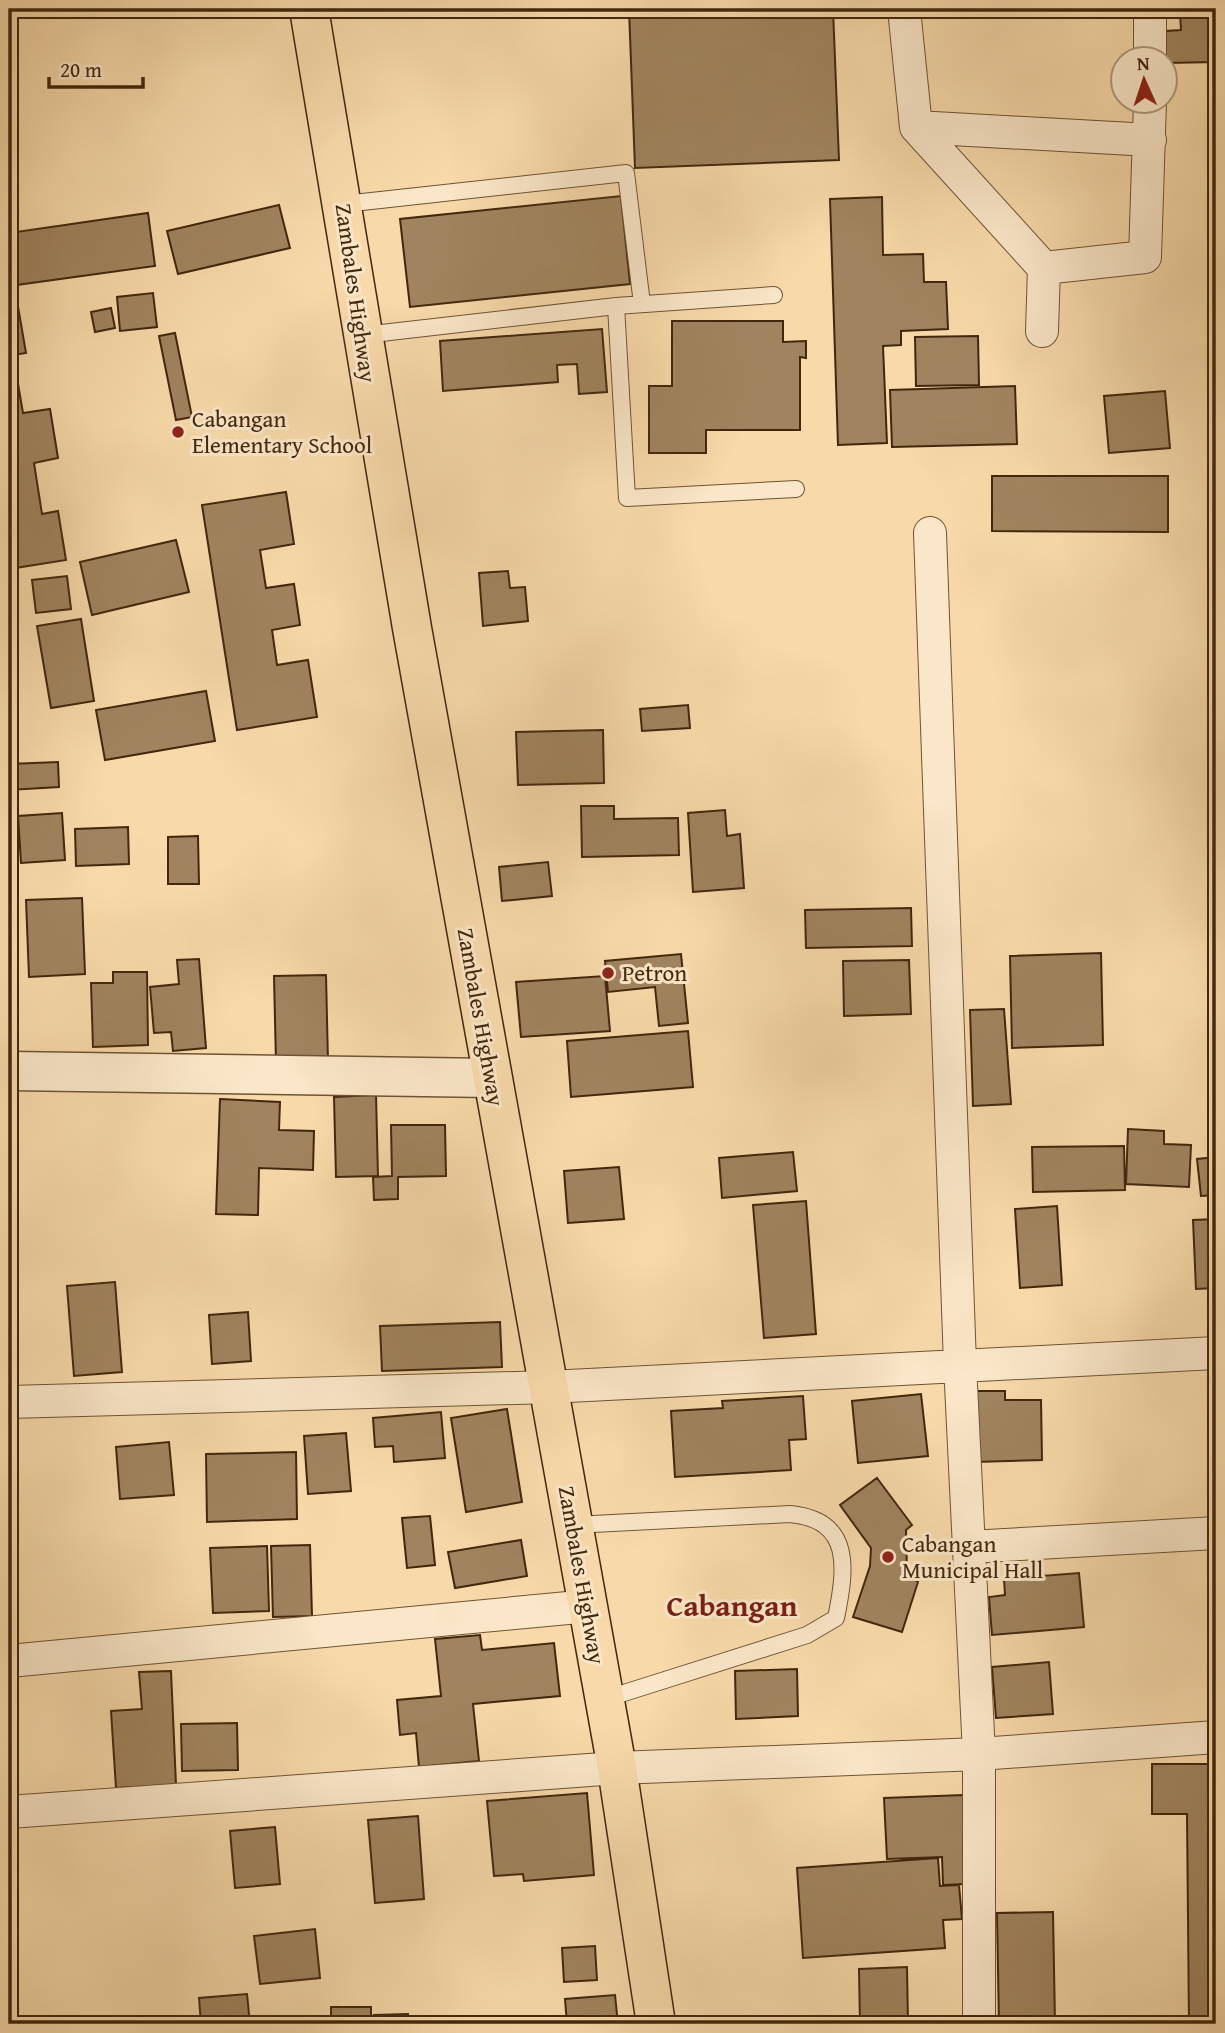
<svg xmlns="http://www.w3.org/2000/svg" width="1225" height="2033" viewBox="0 0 1225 2033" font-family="'Gentium Book Plus',serif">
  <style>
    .building { fill: #a0845f; stroke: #42270d; stroke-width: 2 }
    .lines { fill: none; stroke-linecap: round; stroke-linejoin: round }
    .service-casing { stroke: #6f5434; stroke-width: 18 }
    .minor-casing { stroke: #6f5434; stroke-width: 34 }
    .tertiary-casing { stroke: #6f5434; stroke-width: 41 }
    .primary-casing { stroke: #42270d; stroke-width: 41 }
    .service { stroke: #fae6c8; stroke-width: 16 }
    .minor { stroke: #fae6c8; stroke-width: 32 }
    .tertiary { stroke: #fae6c8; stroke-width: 38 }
    .primary { stroke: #f7d9aa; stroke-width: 38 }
    .poi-dot { fill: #8f2418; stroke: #fae6c8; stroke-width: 2.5 }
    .labels { text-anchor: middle; stroke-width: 6; stroke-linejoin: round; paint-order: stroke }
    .street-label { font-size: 23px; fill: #42270d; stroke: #fae6c8 }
    .poi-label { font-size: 23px; fill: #42270d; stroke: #fae6c8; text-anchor: start }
    .district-label { font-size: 30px; font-weight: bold; fill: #7a1f14; stroke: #fae6c8 }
  </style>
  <rect width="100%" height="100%" fill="#f7d9aa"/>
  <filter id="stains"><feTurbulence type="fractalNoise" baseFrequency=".00286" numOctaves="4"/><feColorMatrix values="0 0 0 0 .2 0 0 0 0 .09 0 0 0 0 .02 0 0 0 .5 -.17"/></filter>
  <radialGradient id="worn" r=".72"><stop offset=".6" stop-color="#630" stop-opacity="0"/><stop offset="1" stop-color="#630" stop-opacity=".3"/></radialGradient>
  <path class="building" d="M629 9H833L839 160 635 168Z
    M1216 12V62L1166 63V31L1181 30 1180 13Z
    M621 196 630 284 410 307 400 219Z
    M882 197 883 255 923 254 924 282H946L948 329 901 331V345L883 346 887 443 838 445 830 199Z
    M279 205 290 248 178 274 167 231Z
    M148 213 155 266 9 286V233Z
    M153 293 157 327 120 331 117 297Z
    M16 295 26 353 13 355 23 413 50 409 58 458 34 463 42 514 58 511 66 560 9 569V297Z
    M111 308 115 328 95 332 91 312Z
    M672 321H783V342L806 341V358L800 357V430H706V453H649V386H672Z
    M602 329 607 392 579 394 577 364 557 365 558 382 443 391 440 341Z
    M175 333 192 417 176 420 159 336Z
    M978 336 979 385 916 386 915 337Z
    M1015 386 1017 444 892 447 890 390Z
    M1165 391 1170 448 1109 453 1104 396Z
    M992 476H1168V532L992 531Z
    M286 492 294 544 260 550 266 588 294 584 300 625 272 630 277 665 308 660 317 717 237 730 202 505Z
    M176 540 189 592 92 615 80 562Z
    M508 571 510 588 525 587 528 621 483 626 479 573Z
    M67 576 71 609 36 613 32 580Z
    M81 619 94 701 51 708 37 626Z
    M206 691 215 741 105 760 96 710Z
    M688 705 690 728 642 731 640 709Z
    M603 730 604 783 518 785 516 732Z
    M58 762 59 787 9 790V764Z
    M581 806H614V819L678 818 679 855 582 857Z
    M725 810 727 836 740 834 744 888 693 892 688 813Z
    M62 813 65 860 21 863 18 816Z
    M128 827 129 864 76 866 75 829Z
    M198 836 199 884H168V837Z
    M548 862 552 896 502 901 499 867Z
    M82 898 85 974 29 977 26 900Z
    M911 908 912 946 806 948 805 910Z
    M1101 953 1103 1045 1012 1048 1010 956Z
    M681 954 688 1023 659 1026 655 987 608 992 605 961Z
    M199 959 206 1048 173 1051 171 1032 154 1033 150 987 179 984 177 960Z
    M909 960 911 1014 844 1016 843 961Z
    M113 972H147L148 1045 93 1047 91 983H113Z
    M326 975 328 1062 276 1063 274 976Z
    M605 976 610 1031 521 1037 516 982Z
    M1004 1009 1011 1104 973 1106 970 1010Z
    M688 1031 693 1087 571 1097 567 1041Z
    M376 1095 378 1176 336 1177 334 1097Z
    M220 1099 280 1102 279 1130 314 1131 313 1170 259 1168 258 1215 216 1214Z
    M391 1125H445L446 1176 398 1177V1199L374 1200 373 1177 392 1176Z
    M1128 1129 1164 1131V1144L1191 1145 1189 1187 1126 1184Z
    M1124 1146 1125 1190 1033 1192 1032 1147Z
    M793 1152 797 1191 722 1198 719 1158Z
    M1216 1157V1195L1201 1196 1197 1159Z
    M619 1167 624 1219 568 1223 564 1171Z
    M806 1201 816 1334 764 1338 753 1205Z
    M1057 1206 1062 1285 1020 1288 1015 1209Z
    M1216 1219V1288L1196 1289 1193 1220Z
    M115 1282 122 1372 74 1376 67 1286Z
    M248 1312 251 1361 212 1364 209 1315Z
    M500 1322 502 1367 382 1371 380 1326Z
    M973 1391H1005V1400H1041L1042 1460 974 1462Z
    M921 1394 928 1456 858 1463 852 1401Z
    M803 1396 806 1439 789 1440 791 1470 675 1477 671 1411 723 1408 722 1401Z
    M507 1409 522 1502 466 1512 451 1418Z
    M441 1412 445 1458 394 1462 393 1446 375 1447 373 1418Z
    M346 1433 351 1491 308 1494 304 1436Z
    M169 1442 174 1495 120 1499 116 1447Z
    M296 1452 297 1519 207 1522 206 1454Z
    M877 1478 912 1525 906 1530 907 1574 918 1582 902 1632 853 1617 870 1566 871 1548 840 1505Z
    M430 1516 435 1565 407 1568 402 1518Z
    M521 1540 527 1576 455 1588 448 1552Z
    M310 1545 312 1616 273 1617 271 1546Z
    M267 1546 269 1611 213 1613 210 1548Z
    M1079 1573 1084 1627 992 1635 989 1597 1005 1595 1004 1579Z
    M480 1635 482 1650 554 1643 560 1696 473 1704 479 1761 419 1767 416 1733 400 1735 397 1700 441 1696 435 1639Z
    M1049 1662 1053 1714 996 1718 992 1667Z
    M797 1669 798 1716 736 1719 735 1671Z
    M171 1671 176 1785 116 1788 111 1711 142 1709 139 1672Z
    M237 1723 238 1770 182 1771 181 1724Z
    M1152 1764H1216V2024H1189L1187 1814H1152Z
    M587 1793 594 1875 524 1881 523 1874 494 1876 487 1801Z
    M963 1795 966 1884 943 1885 942 1857 887 1859 884 1798Z
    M418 1816 424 1899 375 1903 368 1820Z
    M275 1827 280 1884 235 1888 230 1831Z
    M938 1858 940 1886 959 1885 962 1919 943 1920 945 1948 803 1958 797 1868Z
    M1053 1912 1055 2024H999L997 1913Z
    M315 1929 320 1978 260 1984 254 1936Z
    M595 1946 597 1980 564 1982 562 1948Z
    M907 1967 908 2023 860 2024 859 1969Z
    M247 1994 250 2024H201L199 1998Z
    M615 1995 618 2024H567L565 1999Z
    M331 2007H371V2024H331Z
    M408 2014V2024H374V2015Z"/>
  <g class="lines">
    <defs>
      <path id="service" d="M344 204 626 173 642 304
        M616 306 627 498 796 489
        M364 335 616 306 774 295
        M573 1525 790 1514C853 1520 846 1569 836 1618L807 1635 605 1699"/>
      <path id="minor" d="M904 9 916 127 1044 268
        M1150 60V9
        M916 127 1150 140
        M1042 331 1044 268 1145 257 1150 102
        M930 533 960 1364 979 1754V2024
        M9 1402 549 1387 1216 1353
        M969 1547 1216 1533
        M9 1661 589 1606
        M9 1812 617 1768 979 1754 1216 1737"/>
      <path id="tertiary" d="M9 1071 491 1078"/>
      <path id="primary" d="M309 9 412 628 617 1768 656 2024"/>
    </defs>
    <use href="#service" class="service-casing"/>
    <use href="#minor" class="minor-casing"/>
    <use href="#tertiary" class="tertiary-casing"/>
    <use href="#primary" class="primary-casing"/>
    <use href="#service" class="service"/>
    <use href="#minor" class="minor"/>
    <use href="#tertiary" class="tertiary"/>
    <use href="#primary" class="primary"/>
  </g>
  <g class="poi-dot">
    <circle cx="178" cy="432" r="7"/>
    <circle cx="608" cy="973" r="7"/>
    <circle cx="888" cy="1557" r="7"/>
  </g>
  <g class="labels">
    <g class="street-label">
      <text transform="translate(356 293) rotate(82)" y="8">Zambales Highway</text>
      <text transform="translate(481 1017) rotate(80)" y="8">Zambales Highway</text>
      <text transform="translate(582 1575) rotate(80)" y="8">Zambales Highway</text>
    </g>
    <g class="poi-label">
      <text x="192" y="427">Cabangan<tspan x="192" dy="26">Elementary School</tspan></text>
      <text x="622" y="981">Petron</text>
      <text x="902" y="1552">Cabangan<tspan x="902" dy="26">Municipal Hall</tspan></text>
    </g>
    <g class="district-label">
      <text x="732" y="1616">Cabangan</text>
    </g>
  </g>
  <rect width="1225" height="2033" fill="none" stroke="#f7d9aa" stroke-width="35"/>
  <rect x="10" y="10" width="1204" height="2012" fill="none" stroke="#42270d" stroke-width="3.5"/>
  <rect x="18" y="18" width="1190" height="1998" fill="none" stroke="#42270d" stroke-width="2"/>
  <g transform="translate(1144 80) rotate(357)"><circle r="33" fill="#fae6c8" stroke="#b09a7d" stroke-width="2"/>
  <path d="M0-5L12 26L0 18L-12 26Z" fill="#8f2418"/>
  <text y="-10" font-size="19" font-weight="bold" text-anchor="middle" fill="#42270d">N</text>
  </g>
  <path d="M49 77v10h94v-10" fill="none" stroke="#42270d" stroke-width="3.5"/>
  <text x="60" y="77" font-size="21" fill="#42270d" stroke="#fae6c8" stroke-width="5" paint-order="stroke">20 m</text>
  <rect width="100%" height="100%" filter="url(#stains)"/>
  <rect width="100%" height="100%" fill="url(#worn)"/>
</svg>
